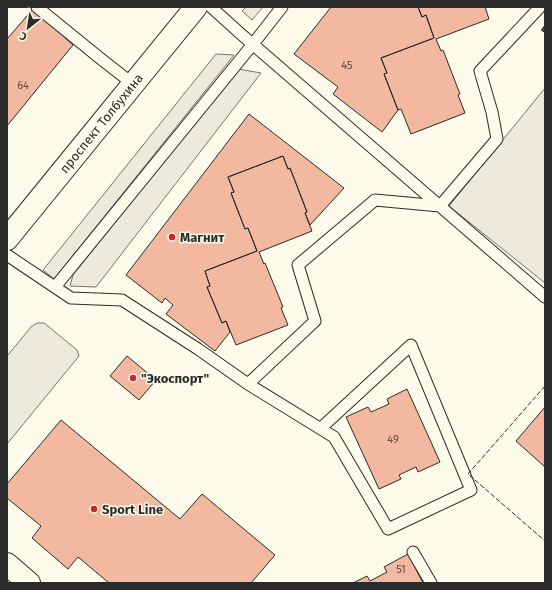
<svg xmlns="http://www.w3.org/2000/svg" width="552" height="590" viewBox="0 0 552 590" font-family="'Fira Sans',sans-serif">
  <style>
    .green { fill: #ecebdb; stroke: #74746e }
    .building { fill: #f2b8a0; stroke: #2b2b2b }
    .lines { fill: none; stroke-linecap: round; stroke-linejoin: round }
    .service-casing { stroke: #2b2b2b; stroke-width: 13 }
    .tertiary-casing { stroke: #2b2b2b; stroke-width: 24 }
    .secondary-casing { stroke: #2b2b2b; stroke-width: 24 }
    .service { stroke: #fdfbea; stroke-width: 11 }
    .tertiary { stroke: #fdfbea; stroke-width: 22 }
    .secondary { stroke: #fdfbea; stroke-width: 22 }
    .fence { stroke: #2b2b2b; stroke-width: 1; stroke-dasharray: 5 2; stroke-linecap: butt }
    .wall { stroke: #2b2b2b; stroke-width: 2 }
    .poi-dot { fill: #c62828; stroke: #fdfbea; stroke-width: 1.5 }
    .labels { text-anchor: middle; stroke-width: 3; stroke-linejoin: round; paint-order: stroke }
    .number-label { font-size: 11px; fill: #5d4e48 }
    .street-label { font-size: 13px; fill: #2b2b2b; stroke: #fdfbea }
    .poi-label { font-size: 13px; font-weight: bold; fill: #2b2b2b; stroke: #fdfbea; text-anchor: start }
  </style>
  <rect width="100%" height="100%" fill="#fdfbea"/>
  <path class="green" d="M246 7H263L252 20 242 11Z
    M216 54 234 55 54 279 43 270Z
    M238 69 261 73 96 287 70 286 73 275Z
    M545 88V283L449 206Z
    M37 323H44L77 350 79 356 7 444V356L31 327Z"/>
  <path class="building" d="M331 7H418L422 17 426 15 434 38 381 58 387 73 384 74 398 110 382 132 333 94 338 87 294 54Z
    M418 7H485L489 19 436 39 441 51 443 50 460 94 458 95 465 113 411 134 401 109 398 110 384 74 387 73 381 58 434 38 426 15 422 17Z
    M33 9 73 45 7 126V39Z
    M249 114 344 188 310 225 305 213 307 212 290 168 288 169 283 156 228 177 234 192 231 193 245 229 248 228 257 251 205 271 210 286 207 287 222 323 226 321 230 332 215 351 166 314 173 305 165 298 162 303 126 275Z
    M283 156 288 169 290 168 307 212 305 213 312 231 259 252 264 264 265 263 283 307 281 308 288 325 236 345 226 321 222 323 207 287 210 286 205 271 257 251 248 228 245 229 231 193 234 192 228 177Z
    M127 356 156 380 139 400 110 376Z
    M407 389 440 462 418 472 416 467 399 475 401 479 379 489 346 417 368 407 371 412 389 404 387 399Z
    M545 407V467L516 441Z
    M61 420 180 519 202 494 275 555 251 583H109L78 557 68 569 32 538 41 526 7 498V484Z
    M408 554 423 583H353L367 576 370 581 387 572 384 567Z"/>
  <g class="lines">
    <defs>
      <path id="service" d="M37 7 101 59 133 84
        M211 7 242 35 545 297
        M7 255 71 298 122 300 198 349 248 384 334 437 388 529 471 490 411 345 321 428
        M55 287 253 44 282 7
        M248 384 315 321 298 265 375 200 440 206 497 139 492 112 480 71 540 7
        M413 552 431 583"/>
      <path id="tertiary" d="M7 564 29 583"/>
      <path id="secondary" d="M7 239 196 7"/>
    </defs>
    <use href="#service" class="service-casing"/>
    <use href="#tertiary" class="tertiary-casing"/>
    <use href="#secondary" class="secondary-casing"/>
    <use href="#service" class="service"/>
    <use href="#tertiary" class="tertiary"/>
    <use href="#secondary" class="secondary"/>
    <path class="fence" d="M545 386 468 474 545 541"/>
    <path class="wall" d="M545 26 542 30 545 32"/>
  </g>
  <g class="poi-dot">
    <circle cx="172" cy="237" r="4"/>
    <circle cx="133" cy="378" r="4"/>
    <circle cx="94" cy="509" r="4"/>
  </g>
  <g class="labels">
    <g class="number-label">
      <text x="347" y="69">45</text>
      <text x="23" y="89">64</text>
      <text x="393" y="443">49</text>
      <text x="401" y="573">51</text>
    </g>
    <g class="street-label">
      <text transform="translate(101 123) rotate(-51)" y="5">проспект Толбухина</text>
    </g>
    <g class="poi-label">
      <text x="180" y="242">Магнит</text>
      <text x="141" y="383">"Экоспорт"</text>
      <text x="102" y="514">Sport Line</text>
    </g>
  </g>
  <rect width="552" height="590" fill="none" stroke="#2b2b2b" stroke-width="16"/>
  <g transform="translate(28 28) rotate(210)" stroke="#fdfbea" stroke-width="3" paint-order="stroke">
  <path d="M0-3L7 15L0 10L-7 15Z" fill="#2b2b2b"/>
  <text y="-6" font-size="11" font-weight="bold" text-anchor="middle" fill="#2b2b2b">С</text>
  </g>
</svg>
